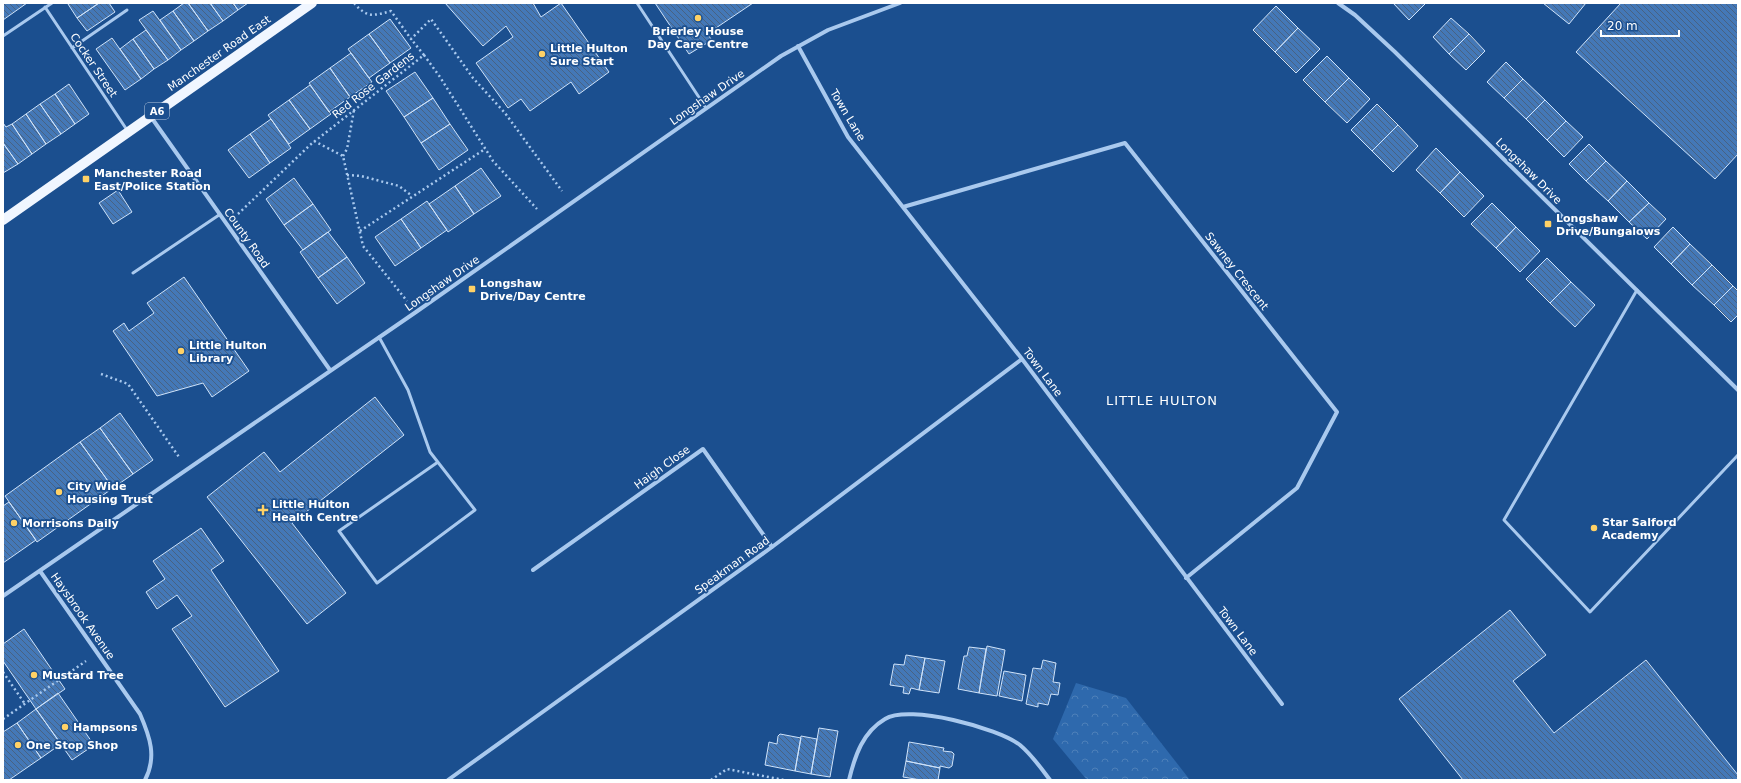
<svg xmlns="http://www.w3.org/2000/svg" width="1741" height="783" viewBox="0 0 1741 783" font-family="'DejaVu Sans',sans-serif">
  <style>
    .forest { fill: url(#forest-crowns) }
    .building { fill: url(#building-back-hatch); stroke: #cfe3fa }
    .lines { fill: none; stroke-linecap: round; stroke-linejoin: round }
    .path { stroke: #a9c9ee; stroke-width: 2.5; stroke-dasharray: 2 3; stroke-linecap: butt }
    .service { stroke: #a9c9ee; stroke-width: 3 }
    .minor { stroke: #a9c9ee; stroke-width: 4 }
    .primary { stroke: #f0f6ff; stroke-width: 10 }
    .poi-dot { fill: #ffd166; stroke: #1b4f8f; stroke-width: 1.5 }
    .labels { text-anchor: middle; stroke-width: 3.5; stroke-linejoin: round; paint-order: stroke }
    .shield { fill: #1b4f8f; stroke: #bbcadd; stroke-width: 1 }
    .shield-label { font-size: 10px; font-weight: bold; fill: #fff }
    .poi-label { font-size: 11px; font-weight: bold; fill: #fff; stroke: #1b4f8f; text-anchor: start }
    .street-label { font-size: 11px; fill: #fff; stroke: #1b4f8f }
    .quarter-label { font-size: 13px; letter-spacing: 1px; fill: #fff; stroke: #1b4f8f }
  </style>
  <defs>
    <pattern id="forest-crowns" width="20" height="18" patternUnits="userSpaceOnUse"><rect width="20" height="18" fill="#2e69ad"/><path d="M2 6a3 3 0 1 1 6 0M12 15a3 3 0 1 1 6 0" fill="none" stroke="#4d80b9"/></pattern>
    <pattern id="building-back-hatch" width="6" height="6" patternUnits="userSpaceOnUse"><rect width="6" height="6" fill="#4478b7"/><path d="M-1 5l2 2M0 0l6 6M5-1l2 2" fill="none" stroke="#486282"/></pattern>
  </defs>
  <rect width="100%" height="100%" fill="#1b4f8f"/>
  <path class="forest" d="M1076 683 1126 698 1190 780H1087L1053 739Z"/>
  <path class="building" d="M3 3H27L3 20Z
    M70 3H99L77 18 68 4Z
    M99 3H109L115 12 87 31 77 18Z
    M184 3H188L208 31 194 41 173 11Z
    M188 3H210L223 21 208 31Z
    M210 3H233L238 10 223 21Z
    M233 3H248L238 10Z
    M445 3H533L541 17 561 3 609 72 579 94 571 82 530 111 521 99 508 108 476 63 513 37 506 26 483 46Z
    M655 3H753L707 34 712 40 689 54Z
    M1393 3H1426L1409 20Z
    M1543 3H1586L1569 24Z
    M1621 3H1738V154L1715 179 1576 52Z
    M1276 6 1298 28 1275 52 1253 30Z
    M153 11 181 50 168 60 139 20Z
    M173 11 194 41 181 50 160 20Z
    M1451 18 1469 34 1449 54 1433 37Z
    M390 19 411 48 390 63 369 34Z
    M1298 28 1320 49 1296 73 1275 52Z
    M146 30 168 60 154 69 133 39Z
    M369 34 390 63 369 78 348 49Z
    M1469 34 1485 51 1466 70 1449 54Z
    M112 38 141 79 125 90 96 49Z
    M133 39 154 69 141 79 120 49Z
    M351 53 372 82 350 97 330 68Z
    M1327 56 1349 78 1325 102 1303 80Z
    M1506 62 1523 79 1504 98 1487 82Z
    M330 68 350 97 329 112 309 83Z
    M415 72 433 98 404 117 386 91Z
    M1349 78 1370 99 1347 123 1325 102Z
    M1523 79 1545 100 1526 119 1504 98Z
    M69 84 89 114 75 124 55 94Z
    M310 85 331 114 310 129 289 100Z
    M55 94 75 124 61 134 40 104Z
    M433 98 450 124 421 143 404 117Z
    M289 100 310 129 289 144 268 115Z
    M1545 100 1566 121 1547 140 1526 119Z
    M40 104 61 134 46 144 26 114Z
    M1377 104 1398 125 1372 151 1351 130Z
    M26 114 46 144 32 154 12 124Z
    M271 119 291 148 270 163 250 134Z
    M1566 121 1583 137 1564 157 1547 140Z
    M3 123 6 127 12 124 32 154 18 164 3 143Z
    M450 124 468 150 439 170 421 143Z
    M1398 125 1418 146 1393 172 1372 151Z
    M250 134 270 163 249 178 228 150Z
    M3 143 18 164 3 173Z
    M1589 144 1606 161 1586 181 1569 164Z
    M1436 148 1460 172 1440 193 1416 170Z
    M1606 161 1627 181 1608 201 1586 181Z
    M481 168 501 196 474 214 455 186Z
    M1460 172 1484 196 1464 217 1440 193Z
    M294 178 313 204 284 225 266 199Z
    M1627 181 1649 203 1629 222 1608 201Z
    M455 186 474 214 448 232 429 204Z
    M118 190 132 212 113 224 99 203Z
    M427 201 447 230 421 248 401 219Z
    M1492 203 1516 227 1496 248 1471 224Z
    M1649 203 1666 219 1647 239 1629 222Z
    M313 204 331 230 303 250 284 225Z
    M401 219 421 248 395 266 375 237Z
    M1516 227 1540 251 1520 272 1496 248Z
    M1673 227 1690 244 1671 264 1654 247Z
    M328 232 347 257 318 278 300 252Z
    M1690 244 1712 265 1692 285 1671 264Z
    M347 257 365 283 337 304 318 278Z
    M1547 258 1571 282 1550 303 1526 279Z
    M1712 265 1733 286 1714 305 1692 285Z
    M184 277 249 371 212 397 203 383 157 396 113 331 124 323 129 331 154 313 147 303Z
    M1571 282 1595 305 1575 327 1550 303Z
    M1733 286 1738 291V315L1731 322 1714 305Z
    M375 397 404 435 292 523 346 593 307 624 207 497 264 452 280 472Z
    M120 413 153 460 133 474 100 428Z
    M100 428 133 474 113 488 80 442Z
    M80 442 113 488 37 542 5 496Z
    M9 502 36 540 3 563V506Z
    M201 528 224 561 211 570 279 671 225 707 172 629 192 616 177 595 157 609 146 592 165 579 153 561Z
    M1510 610 1546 655 1513 681 1554 733 1646 660 1738 775V780H1463L1399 699Z
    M24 629 65 689 36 709 3 661V644Z
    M987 646 1005 650 997 696 979 693Z
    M969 647 986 649 979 693 958 689 964 656H967Z
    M906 655 925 658 919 690 911 688 909 694 903 693 904 687 890 685 894 664 904 665Z
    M925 658 945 661 939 693 919 690Z
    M1043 660 1056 663 1053 682 1060 683 1058 695 1051 694 1048 705 1038 703V707L1026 704 1033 668 1041 669Z
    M1004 671 1026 675 1022 701 999 696Z
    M58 693 94 745 72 760 36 709Z
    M36 709 61 744 41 758 17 723Z
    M17 723 41 758 9 780H3V732Z
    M819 728 838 731 830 777 811 774Z
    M780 734 801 738 795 771 765 765 769 742 777 744 778 736Z
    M801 736 817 739 811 774 795 771Z
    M909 742 944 748 943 751 952 752 954 754 952 766 949 768 940 766V768L906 761Z
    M906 761 940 768 938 780H921L903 777Z"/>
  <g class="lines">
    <path class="path" d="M354 3C367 18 373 16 391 11L411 39 431 19 473 78 505 113 562 191
      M424 55 440 77 493 161 537 209
      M314 141 343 156 363 246 407 301
      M343 156 347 149 354 110
      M347 175 361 176 399 186 412 196
      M238 214 310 145 424 55 411 39
      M360 231 485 149
      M101 374 128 384 179 457
      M3 672 25 704
      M3 719 86 661
      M711 780 727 769 784 780"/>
    <path class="service" d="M637 3 706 108
      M45 7 127 130
      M3 36 52 3
      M72 48 127 10
      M133 273 219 215
      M1637 290 1504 520 1590 612 1738 455
      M379 337 408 390 430 452 475 510 377 583 339 531 438 462"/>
    <path class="minor" d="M1338 3 1355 15 1395 52 1738 390
      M798 46 848 137 1022 359 1282 704
      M151 117 330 370
      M903 207 1125 143 1337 412 1297 488 1186 578
      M533 570 703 449 772 547
      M40 571 140 714C150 737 157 757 145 780
      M3 596 416 312 781 56 828 30 900 3
      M448 780 772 547 1022 359
      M849 780C855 755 863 732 885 719 909 704 998 728 1020 745 1032 755 1041 768 1050 780"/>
    <path class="primary" d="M3 220 312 3"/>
  </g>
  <g class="poi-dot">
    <circle cx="698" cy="18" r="4"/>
    <circle cx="542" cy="54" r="4"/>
    <rect x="82" y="175" width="8" height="8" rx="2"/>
    <rect x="1544" y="220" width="8" height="8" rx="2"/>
    <rect x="468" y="285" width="8" height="8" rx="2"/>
    <circle cx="181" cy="351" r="4"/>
    <circle cx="59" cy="492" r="4"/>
    <path d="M261 504h4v4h4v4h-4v4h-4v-4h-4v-4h4z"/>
    <circle cx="14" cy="523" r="4"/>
    <circle cx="1594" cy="528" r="4"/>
    <circle cx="34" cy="675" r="4"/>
    <circle cx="65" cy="727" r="4"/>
    <circle cx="18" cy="745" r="4"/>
  </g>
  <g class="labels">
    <rect class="shield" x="145" y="103" width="24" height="16" rx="3"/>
    <g class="shield-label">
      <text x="157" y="115">A6</text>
    </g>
    <g class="poi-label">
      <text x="698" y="35" text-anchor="middle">Brierley House<tspan x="698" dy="13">Day Care Centre</tspan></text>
      <text x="550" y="52">Little Hulton<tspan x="550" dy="13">Sure Start</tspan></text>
      <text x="94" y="177">Manchester Road<tspan x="94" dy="13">East/Police Station</tspan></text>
      <text x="1556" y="222">Longshaw<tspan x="1556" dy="13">Drive/Bungalows</tspan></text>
      <text x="480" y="287">Longshaw<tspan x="480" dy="13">Drive/Day Centre</tspan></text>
      <text x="189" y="349">Little Hulton<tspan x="189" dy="13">Library</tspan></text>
      <text x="67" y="490">City Wide<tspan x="67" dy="13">Housing Trust</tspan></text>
      <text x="272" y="508">Little Hulton<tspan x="272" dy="13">Health Centre</tspan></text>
      <text x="1602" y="526">Star Salford<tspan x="1602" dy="13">Academy</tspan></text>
      <text x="22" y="527">Morrisons Daily</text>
      <text x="42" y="679">Mustard Tree</text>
      <text x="73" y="731">Hampsons</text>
      <text x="26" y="749">One Stop Shop</text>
    </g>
    <g class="street-label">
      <text transform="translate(219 53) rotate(-35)" y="4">Manchester Road East</text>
      <text transform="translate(94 65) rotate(56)" y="4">Cocker Street</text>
      <text transform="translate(373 85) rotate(-38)" y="4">Red Rose Gardens</text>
      <text transform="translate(707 97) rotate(-35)" y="4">Longshaw Drive</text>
      <text transform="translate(848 115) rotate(59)" y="4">Town Lane</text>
      <text transform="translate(1529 171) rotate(45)" y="4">Longshaw Drive</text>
      <text transform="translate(247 238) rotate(55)" y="4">County Road</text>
      <text transform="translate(1237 271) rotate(52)" y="4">Sawney Crescent</text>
      <text transform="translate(442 283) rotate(-35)" y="4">Longshaw Drive</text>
      <text transform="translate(1043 372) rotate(53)" y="4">Town Lane</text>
      <text transform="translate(662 467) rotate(-36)" y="4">Haigh Close</text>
      <text transform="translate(732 565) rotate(-36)" y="4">Speakman Road</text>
      <text transform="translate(83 616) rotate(55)" y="4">Haysbrook Avenue</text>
      <text transform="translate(1238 631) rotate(53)" y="4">Town Lane</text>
    </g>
    <g class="quarter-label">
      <text x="1162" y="405">LITTLE HULTON</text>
    </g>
  </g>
  <rect width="1741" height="783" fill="none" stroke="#ffffff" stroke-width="8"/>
  <path d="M1601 30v6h78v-6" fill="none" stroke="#ffffff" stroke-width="2"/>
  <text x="1607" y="30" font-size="12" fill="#ffffff" stroke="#1b4f8f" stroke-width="3" paint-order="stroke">20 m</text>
</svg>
